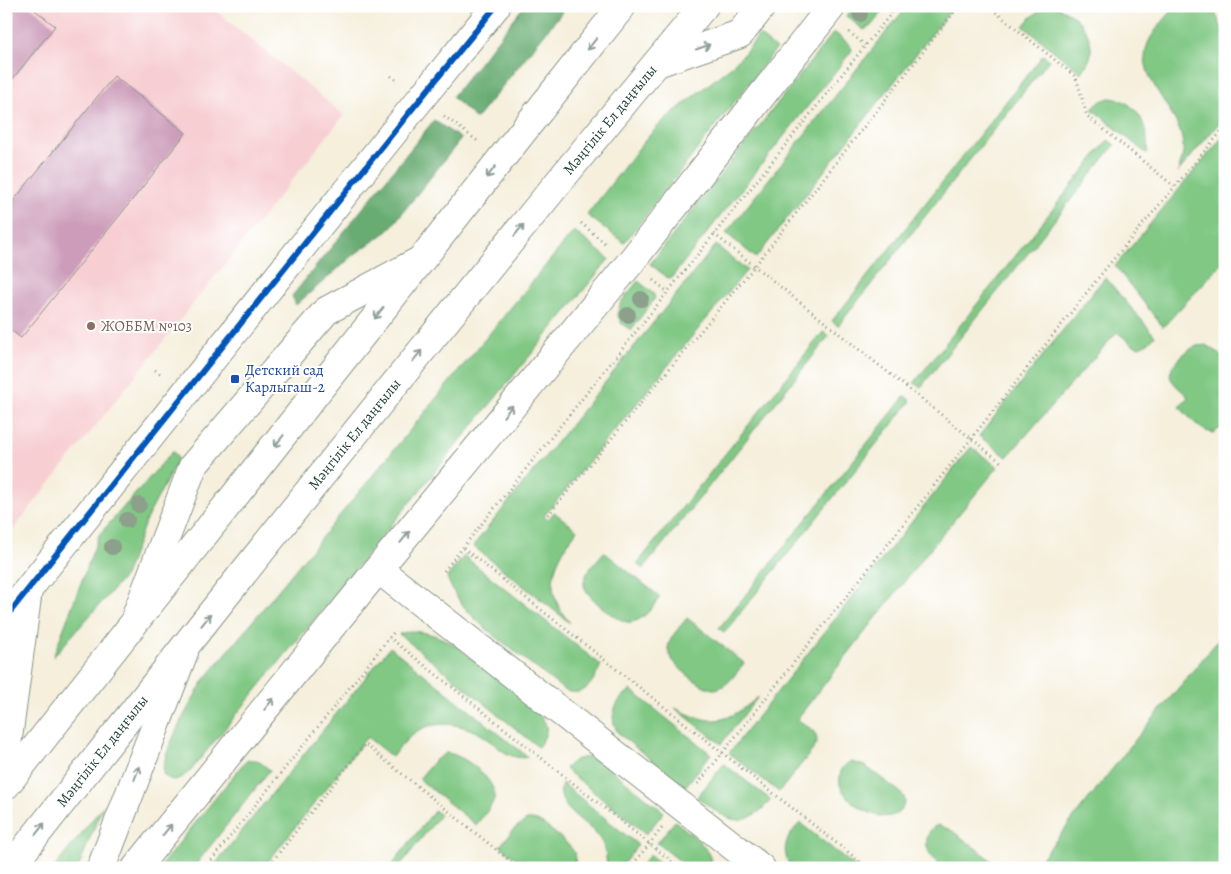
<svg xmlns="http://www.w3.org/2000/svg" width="1231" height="874" viewBox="0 0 1231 874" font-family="Alegreya,serif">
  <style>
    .built { fill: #f7cfd3 }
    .green { fill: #80c884; stroke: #50825c }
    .forest { fill: #68ac72; stroke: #447453 }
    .building { fill: #cc9cba }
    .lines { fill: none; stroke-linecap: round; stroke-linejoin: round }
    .minor-casing { stroke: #8a9688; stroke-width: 30 }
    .major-casing { stroke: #8a9688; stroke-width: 30 }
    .path { stroke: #8a9688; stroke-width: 3; stroke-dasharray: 1 4; stroke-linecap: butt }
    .minor { stroke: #fff; stroke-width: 28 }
    .major { stroke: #fff; stroke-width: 28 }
    .cycleway-casing { stroke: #fff; stroke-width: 9 }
    .cycleway { stroke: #0057b8; stroke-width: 6 }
    .tree { fill: #8ca08b }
    .oneway { stroke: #8f9e9a }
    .education-dot { fill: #8d6e63; stroke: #fff; stroke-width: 2 }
    .transit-dot { fill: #1a4fb4; stroke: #fff; stroke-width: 2 }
    .labels { text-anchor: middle; stroke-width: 4; stroke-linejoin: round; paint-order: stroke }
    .street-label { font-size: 15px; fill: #1f3d34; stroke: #fff }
    .education-label { font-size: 15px; fill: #785e54; stroke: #fff; text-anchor: start }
    .transit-label { font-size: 15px; fill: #164399; stroke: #fff; text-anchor: start }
  </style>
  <rect width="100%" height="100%" fill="#fff"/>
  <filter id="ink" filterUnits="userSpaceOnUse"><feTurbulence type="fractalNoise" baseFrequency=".02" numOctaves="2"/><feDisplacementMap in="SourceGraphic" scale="10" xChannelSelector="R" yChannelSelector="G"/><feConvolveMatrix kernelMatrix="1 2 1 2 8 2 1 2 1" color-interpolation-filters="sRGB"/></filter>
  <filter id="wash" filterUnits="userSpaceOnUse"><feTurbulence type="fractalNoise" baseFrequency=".0096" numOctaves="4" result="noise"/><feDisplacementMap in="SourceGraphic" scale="20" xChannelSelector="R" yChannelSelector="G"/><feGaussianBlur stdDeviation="1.12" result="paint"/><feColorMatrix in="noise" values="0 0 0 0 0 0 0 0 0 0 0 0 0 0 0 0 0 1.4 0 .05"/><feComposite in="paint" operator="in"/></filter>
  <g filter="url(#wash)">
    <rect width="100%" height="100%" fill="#f5efdc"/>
    <path class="built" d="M6 6H210L344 115 6 538Z"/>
    <path class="green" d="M854 6H887L871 26 864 30 846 16Z
      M907 6H954L756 258 726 233Z
      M1047 6C1069 6 1093 29 1091 52 1091 60 1085 67 1081 73L1023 26 1030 18Z
      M1176 6H1212L1225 35V116L1178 172C1180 164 1184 155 1183 146 1181 109 1133 78 1148 43 1154 30 1166 18 1176 6Z
      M834 32 850 45 852 50 850 53 672 277 668 278 650 264Z
      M759 35 776 49 624 243 587 215 646 139 665 119 729 68 742 56Z
      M1043 55 1049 60 838 326 832 321Z
      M1109 98C1138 99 1150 129 1147 154L1092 109 1101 101Z
      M1225 134V260L1163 327 1115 266Z
      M1108 140 1115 145 1105 157 921 387 914 383Z
      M574 231 609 259 191 770C181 779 174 785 163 774 161 753 193 698 205 679Z
      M716 245 747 270 544 516 548 520 554 512 577 530C553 563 541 589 570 623L473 546Z
      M1105 277 1155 336 1148 343 1139 347 1133 345 1117 332 1007 457 979 436Z
      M638 281 653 293 655 298 631 330 622 324 617 314 621 302Z
      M823 332 829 336 643 569 637 564Z
      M1205 345 1213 349 1225 360V425L1213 433C1199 431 1189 416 1179 407L1188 397C1183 391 1175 386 1171 379 1166 367 1187 349 1197 346 1200 345 1203 346 1205 345Z
      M905 396 911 401 724 633 719 628Z
      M971 447 998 467 926 554 797 719C807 727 822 732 815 747L779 792 729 753Z
      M173 451 178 459 146 520 125 576 53 657 99 535Z
      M604 552 660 597C653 606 646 618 635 621 632 622 628 623 624 621 614 618 585 596 584 585 583 573 597 561 604 552Z
      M464 556 601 665C593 682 585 699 564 690 547 677 530 663 513 650 486 629 458 609 447 577Z
      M687 618 744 663C736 673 728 687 715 689 702 690 666 661 668 648 670 636 680 627 687 618Z
      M410 631C427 632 440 636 455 645 473 659 539 706 545 723 549 732 543 740 538 747L399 634Z
      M1225 632V862L1218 868H1034L1136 739Z
      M390 647 528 757C508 761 497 745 482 735 462 723 432 719 413 734 405 741 398 749 392 757L367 737 263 868H212Z
      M631 690 711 754 685 787 619 734C607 718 615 700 631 690Z
      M758 697 721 744 675 708C713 727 726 724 758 697Z
      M446 753C462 753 499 781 494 799 491 808 482 817 476 825L419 779 434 761Z
      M589 757 600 761 664 812 646 834 565 769C572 760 578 758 589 757Z
      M248 760H257L270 770 193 868H159L242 765Z
      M851 762 865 766 900 792 904 797 905 802C895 834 847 806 840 785 839 780 840 774 842 769 845 765 846 763 851 762Z
      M724 764 771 800C741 833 727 820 697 797Z
      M562 783 638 845 620 868H607C606 858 606 850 601 841 589 820 553 810 562 783Z
      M103 806 78 868H54Z
      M435 810 440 815 398 868H389Z
      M527 820C532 820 535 820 539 822 547 826 570 844 574 852 576 857 576 863 574 868H528L500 846 515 828Z
      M675 821C691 834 710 846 713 868H689L657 843Z
      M800 823 857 868H791C780 850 786 837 800 823Z
      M938 825 951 830 986 856 991 861V868H944C932 859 922 848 929 833 931 829 933 827 938 825Z
      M650 855 667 868H639Z"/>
    <path class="forest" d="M524 6H567L476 119 452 97Z
      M434 120 461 139 388 231 355 254 296 305 292 296Z"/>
    <g id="blocks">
      <path class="building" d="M6 6H30L55 26 6 87Z
        M114 76 186 133 21 338 6 326V210Z"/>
    </g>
  </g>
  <g filter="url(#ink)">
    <use href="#blocks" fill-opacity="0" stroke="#8a9688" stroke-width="1"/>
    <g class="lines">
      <defs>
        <path id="minor" d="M657 63 740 34 762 6
          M378 569 761 868
          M136 616 193 466 326 311 421 260
          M6 617 409 113 496 6
          M101 868 184 652
          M136 868 378 569 630 263 832 6"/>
        <g id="major">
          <path d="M6 753 28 590"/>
          <path d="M6 785 622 6"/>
          <path id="s1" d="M10 868C238 578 468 289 704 6"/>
        </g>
      </defs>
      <use href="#minor" class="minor-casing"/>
      <use href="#major" class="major-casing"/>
      <path class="path" d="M988 6 1076 77 1087 116 1175 187
        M1218 6 1225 21
        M849 32 865 45
        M391 76 397 81
        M444 116 479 142
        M581 223 607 245
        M714 234 1002 463
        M653 280 668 292
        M155 370 162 375
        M548 515 754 267 959 6
        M463 548 868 868
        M444 571 897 6
        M389 637 680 868
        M698 784 1107 267 1225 127
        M205 868 394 632
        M267 868 365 744 519 868
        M630 868 662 828"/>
      <use href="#minor" class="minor"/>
      <use href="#major" class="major"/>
      <defs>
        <path id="cycleway" d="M6 617 409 113 496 6"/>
      </defs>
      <use href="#cycleway" class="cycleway-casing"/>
      <use href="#cycleway" class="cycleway"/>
    </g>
    <g class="tree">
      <circle cx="860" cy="14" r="8"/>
      <circle cx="641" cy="299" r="8"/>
      <circle cx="628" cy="315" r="8"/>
      <circle cx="139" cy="505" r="8"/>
      <circle cx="127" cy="520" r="8"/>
      <circle cx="112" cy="547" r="8"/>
    </g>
    <defs><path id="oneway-shaft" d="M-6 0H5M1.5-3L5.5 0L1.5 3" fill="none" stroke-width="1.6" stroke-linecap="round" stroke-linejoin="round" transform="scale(1.25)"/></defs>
    <g class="oneway">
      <use href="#oneway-shaft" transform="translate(592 44) rotate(128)"/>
      <use href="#oneway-shaft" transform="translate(703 47) rotate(-19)"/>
      <use href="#oneway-shaft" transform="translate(491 172) rotate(128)"/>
      <use href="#oneway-shaft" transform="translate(519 230) rotate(-51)"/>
      <use href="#oneway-shaft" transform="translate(379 313) rotate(128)"/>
      <use href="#oneway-shaft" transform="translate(417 356) rotate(-51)"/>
      <use href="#oneway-shaft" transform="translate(508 411) rotate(-51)"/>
      <use href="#oneway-shaft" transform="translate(279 441) rotate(128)"/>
      <use href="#oneway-shaft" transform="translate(405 537) rotate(-51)"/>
      <use href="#oneway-shaft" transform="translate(206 620) rotate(-51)"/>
      <use href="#oneway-shaft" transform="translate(269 704) rotate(-51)"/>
      <use href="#oneway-shaft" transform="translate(137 773) rotate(-69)"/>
      <use href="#oneway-shaft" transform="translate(40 829) rotate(-52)"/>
      <use href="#oneway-shaft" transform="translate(167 830) rotate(-51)"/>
    </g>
  </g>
  <circle class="education-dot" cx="91" cy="326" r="5"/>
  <rect class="transit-dot" x="230" y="374" width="10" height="10" rx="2.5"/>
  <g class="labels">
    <g class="street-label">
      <text dy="5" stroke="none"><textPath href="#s1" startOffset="959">Мәңгілік Ел даңғылы</textPath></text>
      <text dy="5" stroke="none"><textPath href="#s1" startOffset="554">Мәңгілік Ел даңғылы</textPath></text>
      <text dy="5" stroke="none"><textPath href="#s1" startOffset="149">Мәңгілік Ел даңғылы</textPath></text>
    </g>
    <g class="education-label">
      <text x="101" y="331">ЖОББМ №103</text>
    </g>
    <g class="transit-label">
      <text x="245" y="375">Детский сад<tspan x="245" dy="17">Карлыгаш-2</tspan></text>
    </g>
  </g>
  <rect width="1231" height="874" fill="none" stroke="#fff" stroke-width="25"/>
</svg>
